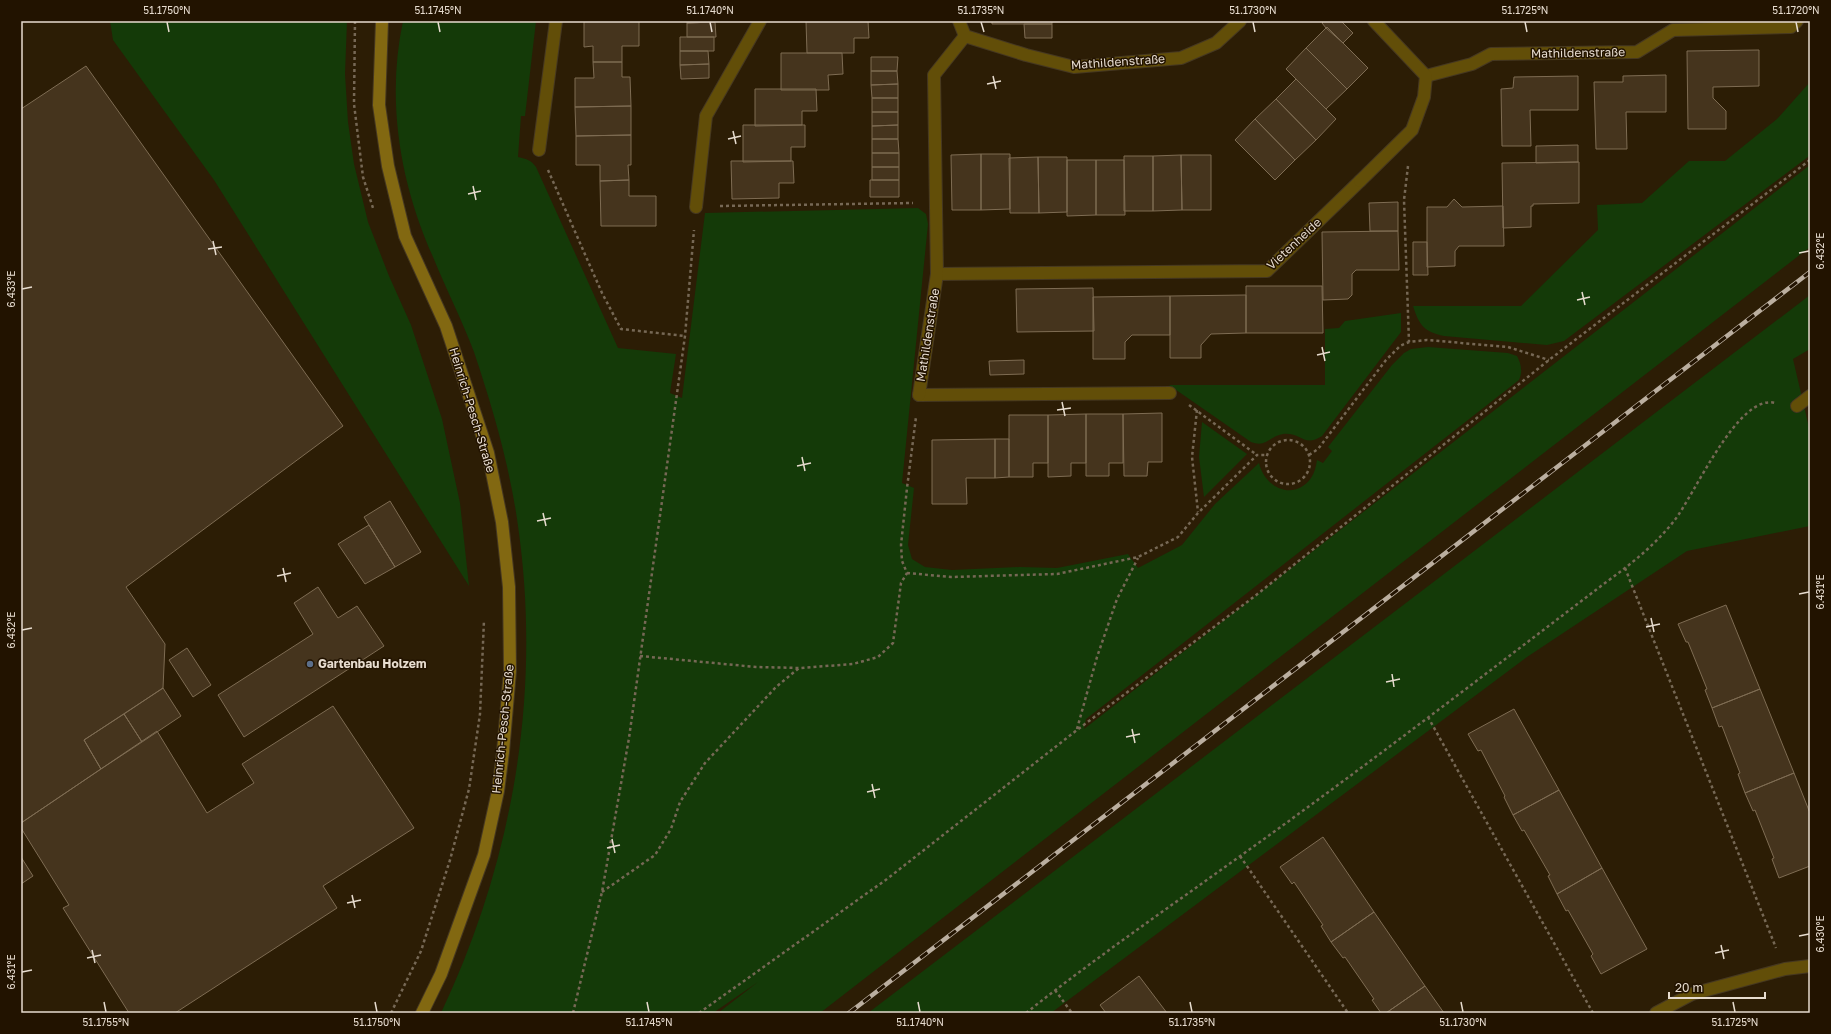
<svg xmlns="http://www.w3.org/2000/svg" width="1831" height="1034" viewBox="0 0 1831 1034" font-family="'Golos Text',sans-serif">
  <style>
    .green { fill: #143a08 }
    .building { fill: #45341d; stroke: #7e6c53 }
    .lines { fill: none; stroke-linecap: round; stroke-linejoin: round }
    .lane-casing { stroke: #463821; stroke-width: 14 }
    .street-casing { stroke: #463821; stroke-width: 14 }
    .secondary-casing { stroke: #463821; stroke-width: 14 }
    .path { stroke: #766855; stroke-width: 2.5; stroke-dasharray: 3 3; stroke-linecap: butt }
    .lane { stroke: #624e08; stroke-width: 12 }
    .street { stroke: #624e08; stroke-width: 12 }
    .secondary { stroke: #826811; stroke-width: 12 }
    .rail-casing { stroke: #bbafa0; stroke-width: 4.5 }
    .rail { stroke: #221300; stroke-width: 3; stroke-dasharray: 9; stroke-linecap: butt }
    .ticks { fill: none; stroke: #e7dccf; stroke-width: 1.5 }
    .service-dot { fill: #5c6f8a; stroke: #221300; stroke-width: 1.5 }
    .labels { text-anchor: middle; stroke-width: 3; stroke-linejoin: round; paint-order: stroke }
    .street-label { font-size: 12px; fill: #e7dccf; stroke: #221300 }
    .poi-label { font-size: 12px; font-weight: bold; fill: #e7dccf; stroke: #221300; text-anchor: start }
    .neatline { fill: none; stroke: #e7dccf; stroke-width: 1.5 }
    .ticks-label { font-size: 10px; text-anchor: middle; fill: #e7dccf }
  </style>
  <rect width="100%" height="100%" fill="#2c1d05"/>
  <path class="green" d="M110 21H347L345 74 348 122 354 164 368 222 389 276 411 325 442 419 460 503 469 586 214 180 113 40Z
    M403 21H536L525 116H521L518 157C527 159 531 160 536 167L618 348 676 354 670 393 682 398 705 213 918 208 926 214 928 224 902 483 914 488 908 545 912 559 925 567 952 570 1020 567 1057 568 1128 554 1138 568 1182 545 1215 504 1259 463C1265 489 1295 501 1311 478 1315 472 1316 466 1317 460L1323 463 1332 451 1328 447 1392 365 1404 353 1411 349 1428 347 1508 353 1517 356C1521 363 1523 372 1519 380L1086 719 1084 729 1810 165V247L820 1013H718L758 982 713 1013H441C513 861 542 693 518 526 510 467 493 409 474 352 462 320 446 289 433 257 400 183 386 101 403 21Z
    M1810 82V155L1808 157 1564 341 1547 345 1444 336C1424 332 1419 325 1413 306H1521L1598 230 1597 205 1642 203 1689 161H1725L1777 119Z
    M1810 295V349L1793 359 1810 432V526L1687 551 1527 657 1051 1013H868Z
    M1401 313V332L1322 436C1304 448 1301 432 1283 434 1269 436 1267 448 1251 442L1169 385H1325V329L1339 328 1345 321Z
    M1202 422 1247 454 1204 497 1199 457Z"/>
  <path class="building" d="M584 21H639V46H622V62H593V46L584 47Z
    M687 21H715V22L687 23Z
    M806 21H868L869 38H854V53H807Z
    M992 21H1052V24H992Z
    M1324 21H1341L1353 33 1343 43 1326 28 1322 23Z
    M715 22 716 37H687V23Z
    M1024 24H1052V38H1025Z
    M1327 27 1368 68 1347 89 1306 48Z
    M680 37H714V51H680Z
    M1306 48 1347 89 1326 109 1286 69Z
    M1759 50V86L1713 87V98L1726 111V129H1688L1687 51Z
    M680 51H708L709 64 680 65Z
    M781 53H842L843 74 828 75 829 90H781Z
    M871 57H898L897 71H871Z
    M593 62H622V77H630L631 106 575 107V78H594Z
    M709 64V78L681 79 680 65Z
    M86 66 343 426 126 587 165 644 163 688 84 740 101 769 21 823V109Z
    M871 71H897L898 84 871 85Z
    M1666 75V112H1626L1627 149H1596L1594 82H1623V76Z
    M1578 76V110H1530L1531 146H1502L1501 89 1513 88 1514 77Z
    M1296 79 1336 119 1316 140 1276 99Z
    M898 84V98H872L871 85Z
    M755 89H816L817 111H802V125L755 126Z
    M872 98H898V112H872Z
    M1276 99 1316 140 1295 160 1255 119Z
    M631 106V135L576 136 575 107Z
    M872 112H898V125L872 126Z
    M1255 119 1295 160 1275 180 1235 140Z
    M743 125H805V147H791V161L743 162Z
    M898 125V139H872V126Z
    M631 135V165H628L629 180 600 181V165H576V136Z
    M872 139H898L899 153H872Z
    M1578 145V162L1536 163V146Z
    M872 153H899V167H872Z
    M981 154V210H952L951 155Z
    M981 154H1010V209L981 210Z
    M1181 155 1182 210 1153 211V156Z
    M1181 155H1211V210H1182Z
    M1124 156H1153V211H1124Z
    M1038 157 1039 213H1010L1009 158Z
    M1038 157H1067V212L1039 213Z
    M1067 160H1096V215L1067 216Z
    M1096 160H1124L1125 215H1096Z
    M731 161H793L794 183H779V198L732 199Z
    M1579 162V203L1533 204V206H1531V227L1503 228 1502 163Z
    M872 167H899V180H872Z
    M629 180V196H656V226H601L600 181Z
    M870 180H899V197H870Z
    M1454 199 1462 207 1503 206 1504 246H1459L1455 251V266L1427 267V207H1447Z
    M1398 202V231H1370L1369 203Z
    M1398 231 1399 270H1356L1352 274V295L1348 299 1323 300 1322 232Z
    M1413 242H1427L1428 275H1413Z
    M1246 286H1322L1323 333H1246Z
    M1093 288 1094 331 1017 332 1016 289Z
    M1246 295V333L1211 334 1201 345V358H1170V296Z
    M1170 296V335H1132L1125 342V359H1093V297Z
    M1024 360V374L990 375 989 361Z
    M1162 413V462H1148L1147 476H1124L1123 414Z
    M1086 414H1123V463H1109V476H1086Z
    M1086 414V463H1071V476L1048 477V415Z
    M1009 415H1048V463H1033V477H1009Z
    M995 439H1009V477L995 478Z
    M995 439V478H966L967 504H932V440Z
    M390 501 421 552 395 567 364 517Z
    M369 525 395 567 365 584 338 544Z
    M318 587 338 618 357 606 384 646 244 737 218 695 313 634 294 603Z
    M1726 605 1760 689 1712 708 1705 690 1707 689 1688 642H1686L1678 624Z
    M187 648 211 685 193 697 169 660Z
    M163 688 181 716 142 742 124 714Z
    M1760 689 1794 773 1745 793 1738 774 1740 773 1722 726 1719 727 1712 708Z
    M333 706 414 828 323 886 337 908 175 1013H129L63 908 69 905 21 828V823L157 731 207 813 254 783 242 764Z
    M1514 709 1559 790 1513 815 1504 797 1505 796 1481 750 1478 751 1468 734Z
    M124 714 142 742 101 769 84 740Z
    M1794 773 1810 813V866L1779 878 1772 859 1774 858 1755 810 1753 811 1745 793Z
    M1559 790 1602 868 1557 894 1548 876 1550 875 1524 830 1522 831 1513 815Z
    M1323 837 1374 912 1331 942 1321 926 1323 925 1294 882 1292 884 1280 867Z
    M21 857 33 876 21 884Z
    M1602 868 1647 949 1601 974 1591 956 1593 954 1568 910 1566 911 1557 894Z
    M1374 912 1425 986 1386 1013H1381L1372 1000 1374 999 1345 957 1343 958 1331 942Z
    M1139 976 1167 1013H1106L1100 1005Z
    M1425 986 1444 1013H1386Z"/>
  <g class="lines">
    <defs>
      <path id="lane" d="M1426 76 1472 64 1491 54 1637 52 1673 30 1791 27 1797 21
        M937 274 1267 271 1360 181
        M919 395 1170 393"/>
      <path id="street" d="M959 21 965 36 1026 55 1074 67 1181 58 1216 43 1240 21
        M539 150 556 21
        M1360 181 1412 130 1424 97 1426 76 1374 21
        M696 207 706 116 760 21
        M919 395 937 274 934 75 965 36
        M1797 406 1810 396
        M1656 1013 1692 994 1785 969 1810 966"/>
      <path id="secondary" d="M382 21 379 105 388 166 405 236 446 326 488 453 502 522 509 587 510 671 503 752 498 791 484 855 441 974 422 1013"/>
    </defs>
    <use href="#lane" class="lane-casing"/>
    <use href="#street" class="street-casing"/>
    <use href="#secondary" class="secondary-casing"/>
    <path class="path" d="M355 21 354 104 363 177 373 208
      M1408 166 1404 200 1409 342
      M548 170 602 293 621 329 685 336
      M720 206 913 203
      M1189 405 1257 455
      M1197 410 1192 457 1198 512
      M1266 462a22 22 0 1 1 44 0a22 22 0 1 1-44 0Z
      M1309 455 1318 449 1386 360 1400 346 1409 342 1427 340 1508 347 1549 360
      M1625 568 1776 948
      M907 573 951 577 1057 574 1138 557 1178 537 1198 513 1257 455H1267
      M640 656 756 667 800 668 853 664 878 657 893 643 901 583 907 573 902 561 901 545 907 488 916 417
      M1428 717 1593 1013
      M1077 729 1097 657 1117 599 1138 558
      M1240 856 1348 1013
      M602 892 655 855 671 829 680 802 705 763 776 687 799 668
      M1055 990 1072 1013
      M391 1013 421 951 450 860 469 789 480 714 484 620
      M573 1013 602 892 629 738 685 336 694 230
      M699 1013 887 879 1077 730 1255 596 1549 360 1810 160
      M1026 1013C1103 952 1184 897 1264 839 1379 756 1492 669 1605 583 1631 564 1654 546 1674 521 1694 496 1738 393 1775 403"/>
    <use href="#lane" class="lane"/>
    <use href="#street" class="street"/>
    <use href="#secondary" class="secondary"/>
    <defs>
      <path id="rail" d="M849 1013 1810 272"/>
    </defs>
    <use href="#rail" class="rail-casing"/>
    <use href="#rail" class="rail"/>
  </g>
  <path class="ticks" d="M167 22 169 32M438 22 440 32M710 22 712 32M981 22 984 32M1253 22 1255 32M1525 22 1527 32M1796 22 1798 32M993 76 996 89M987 84 1001 81M733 131 736 144M728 139 741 136M473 186 476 200M468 194 481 191M213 241 216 255M208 249 222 247M1799 253 1809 251M22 289 32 287M1582 292 1585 305M1577 300 1590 297M1322 347 1325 361M1317 355 1330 352M1062 402 1065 416M1057 410 1071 408M802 457 805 471M797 466 811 463M543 513 546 526M537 521 551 518M283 568 286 582M277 576 291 573M1799 594 1809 592M1651 618 1654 632M1646 627 1660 624M22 630 32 628M1392 674 1394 687M1386 682 1400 679M1132 729 1135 743M1126 737 1140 734M872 784 875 798M867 792 880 789M612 839 615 853M607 848 620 845M352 895 355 908M347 903 361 900M1799 936 1809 934M1721 945 1724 959M92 950 95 963M1715 953 1729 950M87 958 101 955M22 972 32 970M104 1002 106 1012M375 1002 377 1012M647 1002 649 1012M918 1002 920 1012M1190 1002 1192 1012M1461 1002 1463 1012M1733 1002 1735 1012"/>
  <circle class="service-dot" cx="310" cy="664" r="4"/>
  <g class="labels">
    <g class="street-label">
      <text transform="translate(1578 53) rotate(-1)" y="4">Mathildenstraße</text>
      <text transform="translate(1118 62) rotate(-4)" y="4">Mathildenstraße</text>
      <text transform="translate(1294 244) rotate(-43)" y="4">Vietenheide</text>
      <text transform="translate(928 335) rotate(-81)" y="4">Mathildenstraße</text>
      <text transform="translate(472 410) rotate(73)" y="4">Heinrich-Pesch-Straße</text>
      <text transform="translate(503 729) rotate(-84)" y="4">Heinrich-Pesch-Straße</text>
    </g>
    <g class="poi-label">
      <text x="318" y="668">Gartenbau Holzem</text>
    </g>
  </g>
  <rect width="1831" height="1034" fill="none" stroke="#221300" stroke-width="44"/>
  <path d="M1669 992v6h96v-6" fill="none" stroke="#e7dccf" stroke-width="2"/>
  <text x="1675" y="992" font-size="12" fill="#e7dccf" stroke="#221300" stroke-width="3" paint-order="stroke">20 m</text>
  <rect x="22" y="22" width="1787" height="990" class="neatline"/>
  <g class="ticks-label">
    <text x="167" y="14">51.1750°N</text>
    <text x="438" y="14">51.1745°N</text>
    <text x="710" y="14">51.1740°N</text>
    <text x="981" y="14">51.1735°N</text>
    <text x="1253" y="14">51.1730°N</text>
    <text x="1525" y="14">51.1725°N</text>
    <text x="1796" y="14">51.1720°N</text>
    <text transform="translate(1820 251) rotate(-90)" y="4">6.432°E</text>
    <text transform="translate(11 289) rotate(-90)" y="4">6.433°E</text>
    <text transform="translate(1820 592) rotate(-90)" y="4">6.431°E</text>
    <text transform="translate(11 630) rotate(-90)" y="4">6.432°E</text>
    <text transform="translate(1820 934) rotate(-90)" y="4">6.430°E</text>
    <text transform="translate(11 972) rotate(-90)" y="4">6.431°E</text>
    <text x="106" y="1026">51.1755°N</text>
    <text x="377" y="1026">51.1750°N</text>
    <text x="649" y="1026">51.1745°N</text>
    <text x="920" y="1026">51.1740°N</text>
    <text x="1192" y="1026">51.1735°N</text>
    <text x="1463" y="1026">51.1730°N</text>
    <text x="1735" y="1026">51.1725°N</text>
  </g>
</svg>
